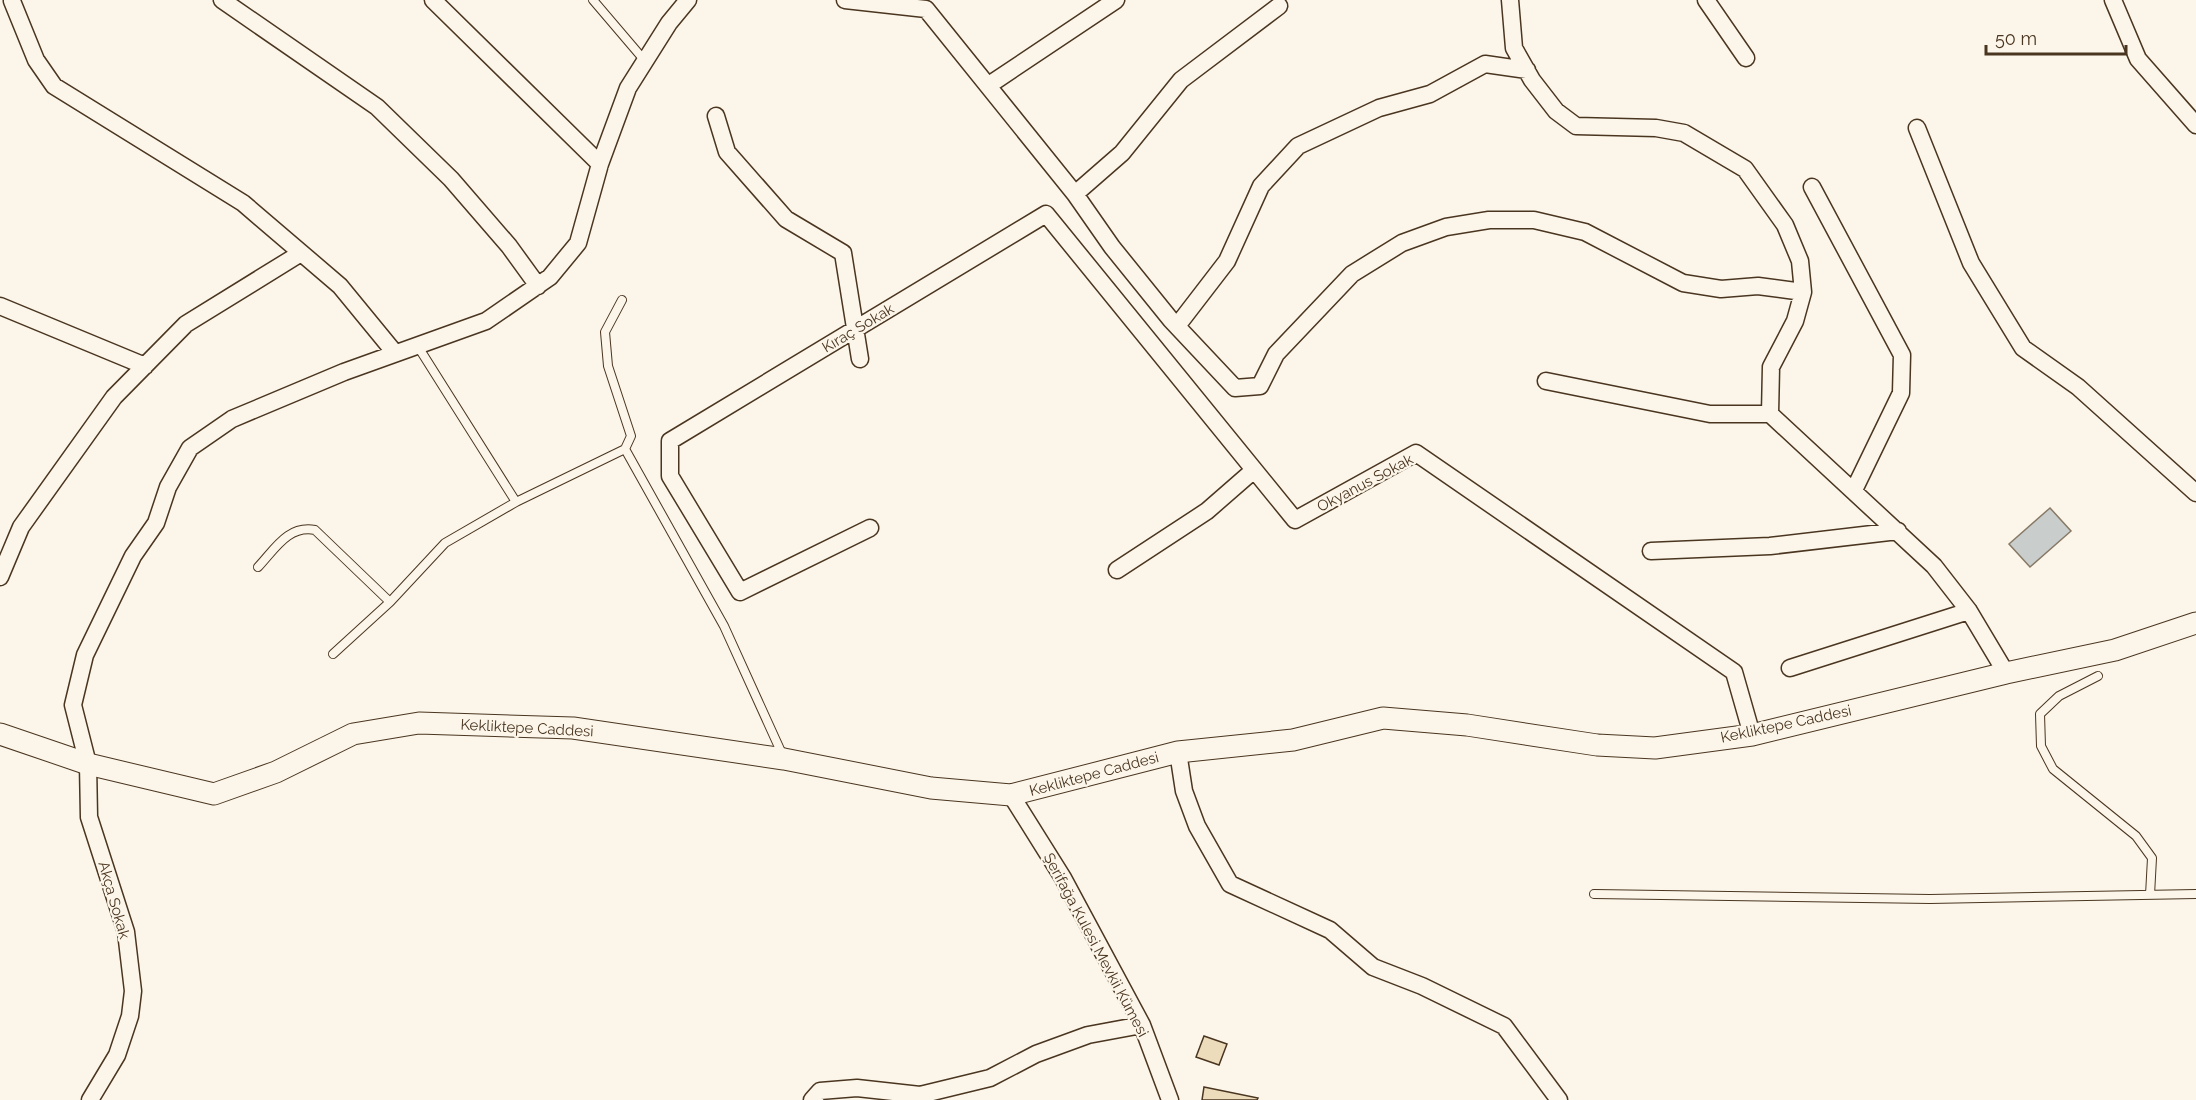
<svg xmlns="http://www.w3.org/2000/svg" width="2196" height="1100" viewBox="0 0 2196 1100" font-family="Raleway,sans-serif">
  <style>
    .water { fill: #c9cecd; stroke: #887966; stroke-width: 1.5 }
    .building { fill: #ecdcbc; stroke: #4a3520; stroke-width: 1.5 }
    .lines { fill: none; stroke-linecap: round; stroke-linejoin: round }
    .service-casing { stroke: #4a3520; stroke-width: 10 }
    .minor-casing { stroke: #4a3520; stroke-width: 19 }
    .tertiary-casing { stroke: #4a3520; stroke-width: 23 }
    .service { stroke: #fbf6e9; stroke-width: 8 }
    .minor { stroke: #fbf6e9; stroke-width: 16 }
    .tertiary { stroke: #fbf6e9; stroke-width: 21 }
    .labels { text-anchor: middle; stroke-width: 4.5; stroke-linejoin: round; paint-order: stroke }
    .street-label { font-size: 15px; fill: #4a3520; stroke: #fbf6e9 }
  </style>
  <rect width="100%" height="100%" fill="#fbf6e9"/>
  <path class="water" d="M2050 508 2071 531 2030 567 2009 544Z"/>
  <path class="building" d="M1204 1036 1227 1044 1219 1065 1196 1057Z
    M1204 1087 1258 1098 1257 1100H1202Z"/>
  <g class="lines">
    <defs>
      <path id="service" d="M593 0 645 61
        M622 300 605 332 608 366 631 436 625 449
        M417 345 516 502
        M258 567C275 549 288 525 315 530L390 602
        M333 654 390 602 445 543 516 502 625 449 724 626 783 756
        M2098 676 2059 696 2040 714 2041 746 2053 769 2136 836 2152 858 2150 895
        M1594 894 1930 899 2196 894"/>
      <path id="minor" d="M222 0 377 107 451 179 509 246 538 286
        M433 0 600 164
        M845 0 926 9
        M1510 0 1514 48 1532 80 1556 111 1576 126 1656 128 1684 133 1745 169 1785 225 1800 261 1803 292 1795 321 1771 367 1770 414
        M1706 0 1746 58
        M2113 0 2138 59 2196 125
        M12 1 36 60 54 86 243 203 340 286 395 353
        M926 9 1075 194 1112 247 1171 320 1235 388 1260 386 1276 354 1352 274 1402 243 1446 227 1489 220H1534L1585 232 1683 283 1721 289 1758 286 1803 292
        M989 85 1116 0
        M716 116 727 152 786 219 843 253 860 359
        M1917 128 1971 263 2023 348 2078 387 2196 493
        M1812 187 1902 355 1901 393 1854 490
        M1075 194 1122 153 1181 80 1279 6
        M0 306 145 366
        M1177 326 1227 261 1261 186 1298 146 1379 108 1430 94 1485 64 1527 70
        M1546 381 1710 414H1770L1934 566 1969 611 2006 673
        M870 528 740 592 670 476V441L1046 214 1295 520 1416 453 1734 672 1752 735
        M1651 551 1770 546 1898 531
        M1117 570 1207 511 1254 470
        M0 577 21 527 114 397 186 324 301 253
        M1790 668 1969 611
        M1178 752 1184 791 1197 826 1230 884 1330 930 1373 967 1422 986 1504 1026 1559 1100
        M1011 795 1063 878 1142 1025 1170 1100
        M90 1100 117 1055 130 1016 133 991 126 932 89 817 88 764 73 705 85 655 133 556 156 523 168 487 190 448 232 419 344 372 486 321 550 277 578 243 600 164 628 88 669 23 688 0
        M812 1100 820 1091 857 1088 920 1095 990 1078 1036 1054 1088 1035 1142 1025"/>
      <path id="tertiary" d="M0 734 88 764 214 794 276 772 353 734 419 723 573 728 784 759 931 788 1011 795 1178 752 1293 740 1383 718 1467 725 1597 745 1655 748 1752 735 2006 673 2115 650 2196 623"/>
    </defs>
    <use href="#service" class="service-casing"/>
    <use href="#minor" class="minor-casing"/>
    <use href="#tertiary" class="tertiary-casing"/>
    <use href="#service" class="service"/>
    <use href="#minor" class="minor"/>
    <use href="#tertiary" class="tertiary"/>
  </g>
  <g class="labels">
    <g class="street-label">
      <text transform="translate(858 328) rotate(-31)" y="5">Kıraç Sokak</text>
      <text transform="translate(1365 483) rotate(-28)" y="5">Okyanus Sokak</text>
      <text transform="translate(1786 724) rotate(-12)" y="5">Kekliktepe Caddesi</text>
      <text transform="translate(527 728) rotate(3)" y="5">Kekliktepe Caddesi</text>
      <text transform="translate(1094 774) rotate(-15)" y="5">Kekliktepe Caddesi</text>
      <text transform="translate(114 900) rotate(74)" y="5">Akça Sokak</text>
      <text transform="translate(1096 945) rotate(62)" y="5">Şerifağa Kulesi Mevkii Kümesi</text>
    </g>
  </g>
  <path d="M1986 45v9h140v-9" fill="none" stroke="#4a3520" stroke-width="3"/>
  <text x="1995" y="45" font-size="18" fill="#4a3520" stroke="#fbf6e9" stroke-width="4.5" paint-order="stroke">50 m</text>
</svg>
